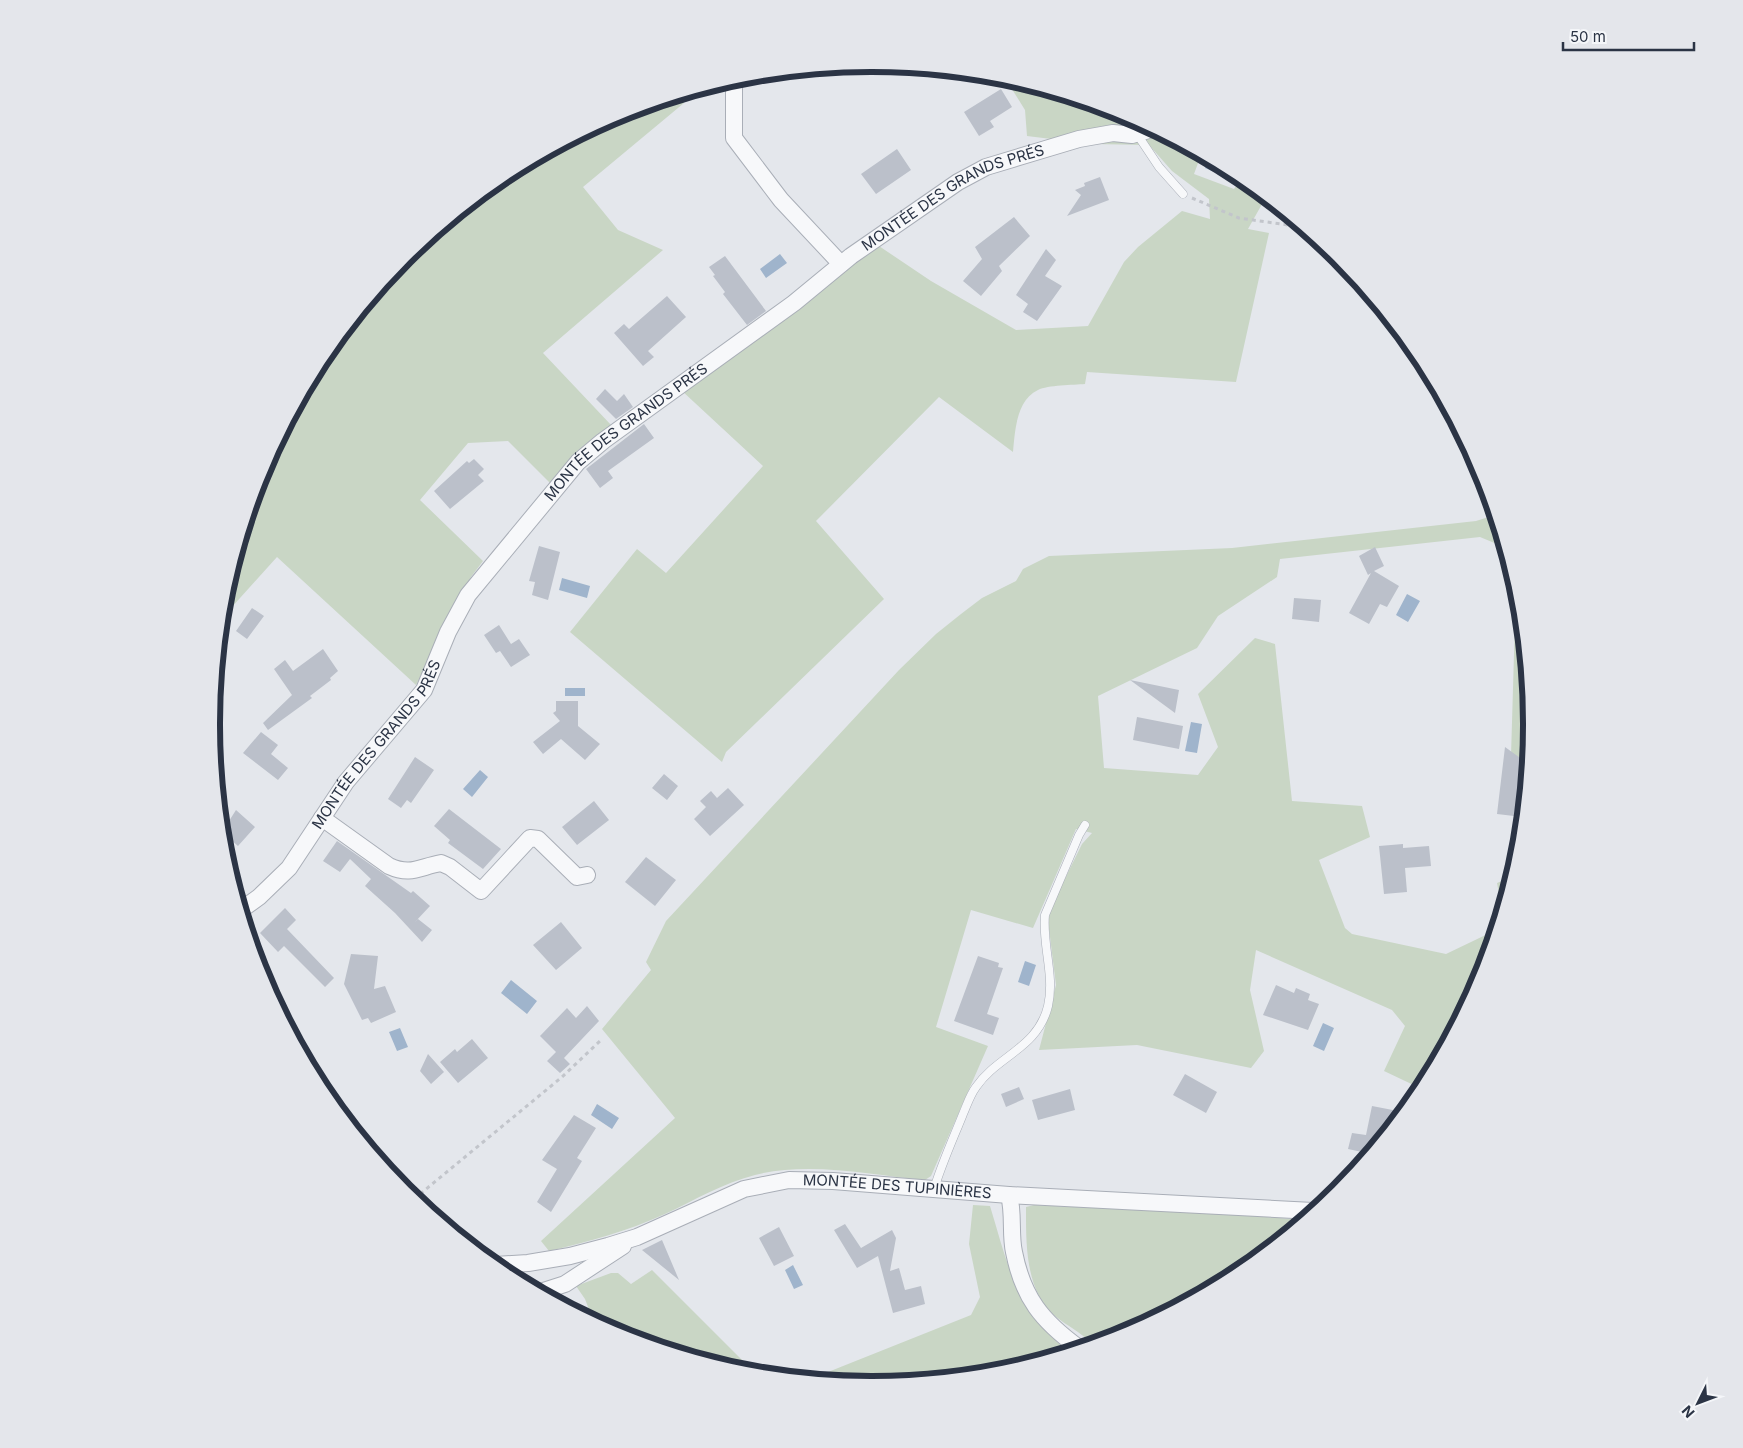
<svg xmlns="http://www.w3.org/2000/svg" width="1743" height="1448" viewBox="0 0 1743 1448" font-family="Inter,sans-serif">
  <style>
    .green { fill: #c9d6c5 }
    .water { fill: #9fb4cc }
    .building { fill: #bbc0ca }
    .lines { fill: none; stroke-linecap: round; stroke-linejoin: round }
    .lane-casing { stroke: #a9aeb7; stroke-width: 9 }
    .street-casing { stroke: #a9aeb7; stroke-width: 18 }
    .path { stroke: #c2c5cb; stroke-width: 3; stroke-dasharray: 4 4; stroke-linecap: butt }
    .lane { stroke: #f7f8fa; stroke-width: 8 }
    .street { stroke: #f7f8fa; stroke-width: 16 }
    .labels { text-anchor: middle; stroke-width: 4; stroke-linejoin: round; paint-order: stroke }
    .street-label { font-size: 15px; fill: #2b3445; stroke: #f4f6f9 }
    .rim { fill: none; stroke: #2b3445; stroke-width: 6 }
  </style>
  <rect width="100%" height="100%" fill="#e4e7ec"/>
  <path class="green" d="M1005 78 1124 114 1201 155 1194 174 1234 189 1242 178 1266 197 1248 229 1269 233 1236 382 1087 372 1085 384C1073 385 1048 385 1038 390 1016 400 1015 432 1013 452L939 397 816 521 884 599 726 752 722 762 570 632 637 549 666 573 763 466 681 390 876 244 931 281 1016 330 1088 326 1124 262 1138 247 1182 211 1210 219 1209 199 1172 171 1149 145 1092 144 1027 136 1025 110Z
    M681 95 684 103 583 187 618 230 663 250 543 353 612 426 552 485 508 441 468 443 420 500 483 561 471 577 416 685 277 557 222 618 224 595 256 489 271 479 281 436 323 357 405 257 505 175 619 114Z
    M1495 515 1504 547 1480 537 1280 559 1277 577 1218 616 1197 648 1098 696 1104 768 1198 775 1218 747 1198 694 1255 638 1275 644 1292 801 1362 806 1370 837 1319 860 1345 928 1352 934 1446 954 1496 930 1481 977 1422 1089 1384 1071 1405 1026 1392 1010 1256 950 1250 990 1264 1051 1251 1068 1137 1045 1039 1050 1056 985 1048 921 1052 905 1082 844 1092 833 1076 829 1033 928 971 910 936 1027 988 1046 931 1176 925 1180C871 1175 809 1161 755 1175 723 1183 695 1200 665 1214 628 1231 588 1242 549 1251L541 1241 675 1118 602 1029 651 970 646 962 666 921 899 670 936 634 961 614 982 598 1016 581 1023 569 1049 556 1232 548 1476 521Z
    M1516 586 1519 595 1528 686 1521 751 1529 756 1527 773 1511 756Z
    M1512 877 1502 910 1497 883Z
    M973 1205 990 1206C1008 1265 1016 1311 1068 1351L1000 1372 871 1384 813 1378 971 1315 980 1297 969 1244Z
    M1034 1205 1243 1215 1303 1220 1238 1273 1124 1334 1092 1344C1081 1332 1067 1326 1055 1316 1025 1291 1026 1243 1026 1207Z
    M652 1270 755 1373 742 1372 619 1334 593 1320 585 1299 576 1286 611 1273H618L631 1284Z"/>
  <path class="water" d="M1209 159 1236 174 1233 180 1205 168Z
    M780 254 787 263 766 278 760 269Z
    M562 578 590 586 587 598 559 590Z
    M1407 594 1420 601 1408 622 1396 615Z
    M565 688H585V696H565Z
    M1191 722 1202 724 1197 753 1185 751Z
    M480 770 488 777 472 797 463 789Z
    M1025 961 1036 965 1029 986 1018 982Z
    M511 980 537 1001 527 1014 501 993Z
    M1323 1023 1334 1028 1324 1051 1313 1046Z
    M400 1028 408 1047 397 1051 389 1032Z
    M597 1104 619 1118 612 1129 591 1115Z
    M793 1265 803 1285 794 1289 785 1270Z"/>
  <path class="building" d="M1001 89 1012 107 990 121 994 127 979 136 964 112Z
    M897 149 911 170 876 194 861 174Z
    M1100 177 1109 200 1067 216 1081 195 1075 190 1085 186 1084 183Z
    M1014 217 1030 236 999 266 1002 271 981 296 963 281 982 259 975 247Z
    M1046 249 1056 260 1045 276 1062 286 1037 321 1023 312 1028 304 1016 295Z
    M725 256 766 311 747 325 723 294 725 292 713 276 715 275 709 267Z
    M667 296 686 317 648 351 654 357 643 366 614 333 624 324 629 329Z
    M605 389 617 401 624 394 633 407 616 419 596 399Z
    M644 424 654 438 608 471 613 478 600 488 586 469Z
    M474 459 484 469 478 475 484 481 450 509 434 491 467 461 469 463Z
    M539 546 560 552 548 600 532 595 535 582 529 581Z
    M1375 547 1384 566 1374 571 1399 586 1387 607 1380 604 1369 624 1349 613 1371 573 1368 575 1359 556Z
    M1294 598 1321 600 1319 622 1292 619Z
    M252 608 264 616 247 639 236 631Z
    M499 625 511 644 519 639 530 655 511 667 500 651 496 653 484 635Z
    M323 649 338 671 330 678 331 680 310 696 312 698 268 730 263 723 292 695 274 669 285 660 293 671Z
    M1130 680 1179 690 1175 713Z
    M556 701H578V726L600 744 585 760 561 739 543 754 533 742 560 721 553 713 556 711Z
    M1137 717 1183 726 1179 749 1133 740Z
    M261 732 278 745 271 754 288 768 278 780 243 753Z
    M1505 747 1523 760 1514 816 1497 814Z
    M415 757 434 770 411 803 407 800 401 808 388 799Z
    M664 774 678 786 667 800 652 788Z
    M728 788 744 805 710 836 694 819 706 807 700 801 711 791 717 798Z
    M594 801 609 820 577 845 562 827Z
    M449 809 501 849 483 869 448 843 450 840 434 826Z
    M236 810 255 827 238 846 222 832Z
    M337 841 411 893 413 891 430 906 415 922 418 919 432 930 422 942 395 913 365 886 371 879 350 859 340 872 323 861Z
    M1403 844V848L1429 846 1431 866 1405 868 1407 892 1384 894 1379 846Z
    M646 857 676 880 655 906 625 882Z
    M285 908 296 920 287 929 334 978 325 987 284 946 278 952 260 933Z
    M561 922 582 948 556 970 533 945Z
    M351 954 378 956 374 989 385 986 396 1012 371 1023 368 1018 362 1020 344 984Z
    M978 956 999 963 998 967 1003 968 987 1014 999 1018 993 1035 954 1021Z
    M1276 985 1294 993 1296 988 1310 994 1308 1000 1319 1004 1308 1030 1263 1015Z
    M587 1006 599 1021 564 1058 570 1064 560 1073 547 1061 556 1052 540 1036 567 1008 576 1018Z
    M472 1039 488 1058 458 1083 440 1062 455 1049 457 1052Z
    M428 1054 444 1072 431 1084 420 1071Z
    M1185 1074 1217 1092 1206 1113 1173 1095Z
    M1019 1087 1024 1099 1006 1107 1001 1094Z
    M1070 1089 1075 1110 1038 1120 1032 1100Z
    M1372 1106 1403 1112 1360 1165 1362 1152 1348 1149 1352 1133 1366 1135Z
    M574 1115 596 1128 577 1158 582 1161 551 1212 537 1202 557 1169 542 1160Z
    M845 1224 861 1248 892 1230 896 1238 890 1271 899 1268 905 1290 921 1286 925 1304 893 1313 878 1256 857 1268 834 1230Z
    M779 1227 794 1256 774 1266 759 1238Z
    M662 1240 679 1280 642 1250Z"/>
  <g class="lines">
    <defs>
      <path id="lane" d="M1137 134 1159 167 1183 194
        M934 1189C942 1163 953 1139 963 1114 967 1105 970 1095 976 1087 997 1056 1038 1048 1048 1006 1055 975 1042 945 1045 915L1079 835 1085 825"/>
      <g id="street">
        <path d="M734 79V138L781 200 841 264"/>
        <path d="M322 818 389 866C411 876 419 867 441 863L450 867 481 891 530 838 538 839 577 877 587 875"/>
        <path id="s1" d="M241 910 259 897 289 868 346 782 424 690 448 632 468 595 578 462 603 441 794 303 851 256 958 182 986 167 1079 139 1113 133 1132 135 1152 129"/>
        <path d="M1009 1195C1014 1214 1010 1234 1014 1252 1023 1298 1042 1321 1079 1348"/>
        <path id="s2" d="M496 1265 528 1263 570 1256 608 1246 637 1237 744 1189 789 1180 833 1181 1009 1195 1313 1211"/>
        <path d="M540 1292 565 1284 623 1246"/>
      </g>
    </defs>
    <use href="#lane" class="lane-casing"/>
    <use href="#street" class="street-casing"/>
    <path class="path" d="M1192 198 1239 218 1302 227
      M414 1199 562 1077 602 1039"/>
    <use href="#lane" class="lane"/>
    <use href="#street" class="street"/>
  </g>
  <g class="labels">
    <g class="street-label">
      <text dy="5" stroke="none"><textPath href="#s1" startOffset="1026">MONTÉE DES GRANDS PRÉS</textPath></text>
      <text dy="5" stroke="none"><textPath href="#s1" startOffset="621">MONTÉE DES GRANDS PRÉS</textPath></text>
      <text dy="5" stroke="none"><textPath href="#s1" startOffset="216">MONTÉE DES GRANDS PRÉS</textPath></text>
      <text dy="5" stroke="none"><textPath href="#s2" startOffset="416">MONTÉE DES TUPINIÈRES</textPath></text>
    </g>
  </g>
  <path d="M0 0H1743V1448H0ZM871 72H872A651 651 0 0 1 1523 723V725A651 651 0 0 1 872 1376H871A651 651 0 0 1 220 725V723A651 651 0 0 1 871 72Z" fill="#e4e6eb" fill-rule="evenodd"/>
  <path class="rim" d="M871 72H872A651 651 0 0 1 1523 723V725A651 651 0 0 1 872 1376H871A651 651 0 0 1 220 725V723A651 651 0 0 1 871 72Z"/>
  <g transform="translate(1698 1403) rotate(228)" stroke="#f4f6f9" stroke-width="4" paint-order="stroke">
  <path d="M0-4L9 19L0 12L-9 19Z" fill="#2b3445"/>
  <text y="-8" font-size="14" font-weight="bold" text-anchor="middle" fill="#2b3445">N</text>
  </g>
  <path d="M1563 42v8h131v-8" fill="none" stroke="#2b3445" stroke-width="2.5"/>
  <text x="1570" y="42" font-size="15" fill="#2b3445" stroke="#f4f6f9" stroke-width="4" paint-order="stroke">50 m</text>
</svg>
